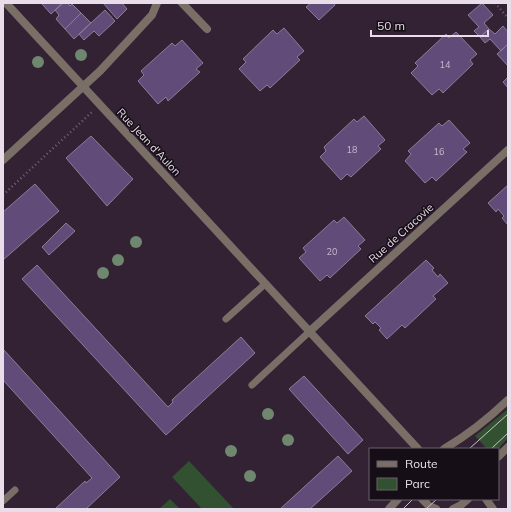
<svg xmlns="http://www.w3.org/2000/svg" width="511" height="512" viewBox="0 0 511 512" font-family="Mulish,sans-serif">
  <style>
    .green { fill: #315130 }
    .building { fill: #614c79; stroke: #897e98 }
    .lines { fill: none; stroke-linecap: round; stroke-linejoin: round }
    .path { stroke: #746475; stroke-width: 2.5; stroke-dasharray: 1 3; stroke-linecap: butt }
    .lane { stroke: #7a6f67; stroke-width: 7 }
    .street { stroke: #7a6f67; stroke-width: 8 }
    .tram { stroke: #cdc1ce; stroke-width: 1 }
    .tree { fill: #6e876e }
    .labels { text-anchor: middle; stroke-width: 3; stroke-linejoin: round; paint-order: stroke }
    .number-label { font-size: 9px; fill: #c6b9cd }
    .street-label { font-size: 11px; fill: #e8dde9; stroke: #160e16 }
  </style>
  <rect width="100%" height="100%" fill="#332134"/>
  <path class="green" d="M508 409V438L498 449H487L475 436Z
    M189 461 234 509H202L172 477Z
    M170 499 180 509H159Z"/>
  <path class="building" d="M43 3H63L51 14 42 4Z
    M63 3H68L70 6 72 4 81 13 65 29 56 19 59 15 55 10Z
    M103 3H122L127 9 117 19Z
    M311 3H334L335 5 319 20 306 7Z
    M482 3 493 15 484 23 489 29 480 37 474 31 479 27 468 15Z
    M105 10 115 21 99 36 94 31 84 40 79 34Z
    M81 13 91 23 74 39 65 29Z
    M503 26 508 32V44L501 51 490 39 485 43 480 37 489 29 495 34Z
    M284 28 304 51 297 57 300 60 270 88 267 85 260 91 239 69 246 62 243 59 273 30 277 34Z
    M456 32 477 54 470 60 473 64 443 93 439 89 432 95 411 73 418 66 415 63 446 34 449 38Z
    M182 40 203 63 196 69 200 72 168 101 166 97 158 104 138 81 144 75 141 71 172 43 175 46Z
    M508 44V66L497 54Z
    M508 77V88L503 82Z
    M364 116 385 140 378 146 381 149 351 177 347 174 341 180 320 157 326 151 324 147 354 119 357 122Z
    M449 120 470 143 463 149 467 152 436 181 432 177 425 183 405 161 411 154 408 151 439 123 442 126Z
    M91 136 133 179 107 206 66 158Z
    M35 184 59 211 3 260V212Z
    M508 185V225L502 218 504 216 498 209 496 212 488 203Z
    M344 217 365 240 358 246 361 249 330 278 327 275 320 281 299 258 306 252 303 248 334 220 337 223Z
    M66 223 75 231 49 255 42 247Z
    M426 260 434 268 432 270 438 277 440 274 448 283 433 296 436 299 405 328 402 325 387 339 379 330 381 328 375 322 373 324 365 316Z
    M37 265 168 407 173 402 172 400 241 337 255 353 166 435 22 279Z
    M3 349 120 477 86 509H55L85 481 86 483 92 478 3 380Z
    M304 376 363 440 348 454 289 389Z
    M338 456 352 471 310 509H280Z"/>
  <g class="lines">
    <path class="path" d="M495 3 508 18
      M3 195 92 112"/>
    <path class="lane" d="M226 319 265 284
      M252 385 309 332
      M3 501 15 490"/>
    <path class="street" d="M6 3 418 449
      M182 3 207 29
      M3 160 100 71 152 15 157 3
      M309 332 508 150
      M444 449C468 435 488 419 508 400
      M498 457 508 447
      M422 499 429 506 436 509
      M486 499 493 509
      M389 509 398 499
      M453 509 461 505 468 499"/>
    <path class="tram" d="M469 449 508 414
      M491 449 508 433
      M403 509 413 499
      M426 509 437 499"/>
  </g>
  <g class="tree">
    <circle cx="81" cy="55" r="6"/>
    <circle cx="38" cy="62" r="6"/>
    <circle cx="136" cy="242" r="6"/>
    <circle cx="118" cy="260" r="6"/>
    <circle cx="103" cy="273" r="6"/>
    <circle cx="268" cy="414" r="6"/>
    <circle cx="288" cy="440" r="6"/>
    <circle cx="231" cy="451" r="6"/>
    <circle cx="250" cy="476" r="6"/>
  </g>
  <g class="labels">
    <g class="number-label">
      <text x="445" y="68">14</text>
      <text x="352" y="153">18</text>
      <text x="439" y="155">16</text>
      <text x="332" y="255">20</text>
    </g>
    <g class="street-label">
      <text transform="translate(149 142) rotate(47)" y="4">Rue Jean d'Aulon</text>
      <text transform="translate(401 233) rotate(-42)" y="4">Rue de Cracovie</text>
    </g>
  </g>
  <rect width="511" height="512" fill="none" stroke="#e8dde9" stroke-width="8"/>
  <rect x="369" y="448" width="130" height="52" fill="#160e16" stroke="#6a616a"/>
  <rect x="377" y="461" width="20" height="6" fill="#7a6f67" stroke="#6a616a"/>
  <text x="405" y="468" font-size="12" fill="#e8dde9">Route</text>
  <rect x="377" y="478" width="20" height="12" fill="#315130" stroke="#6a616a"/>
  <text x="405" y="488" font-size="12" fill="#e8dde9">Parc</text>
  <path d="M371 30v6h117v-6" fill="none" stroke="#e8dde9" stroke-width="2"/>
  <text x="377" y="30" font-size="12" fill="#e8dde9" stroke="#160e16" stroke-width="3" paint-order="stroke">50 m</text>
</svg>
